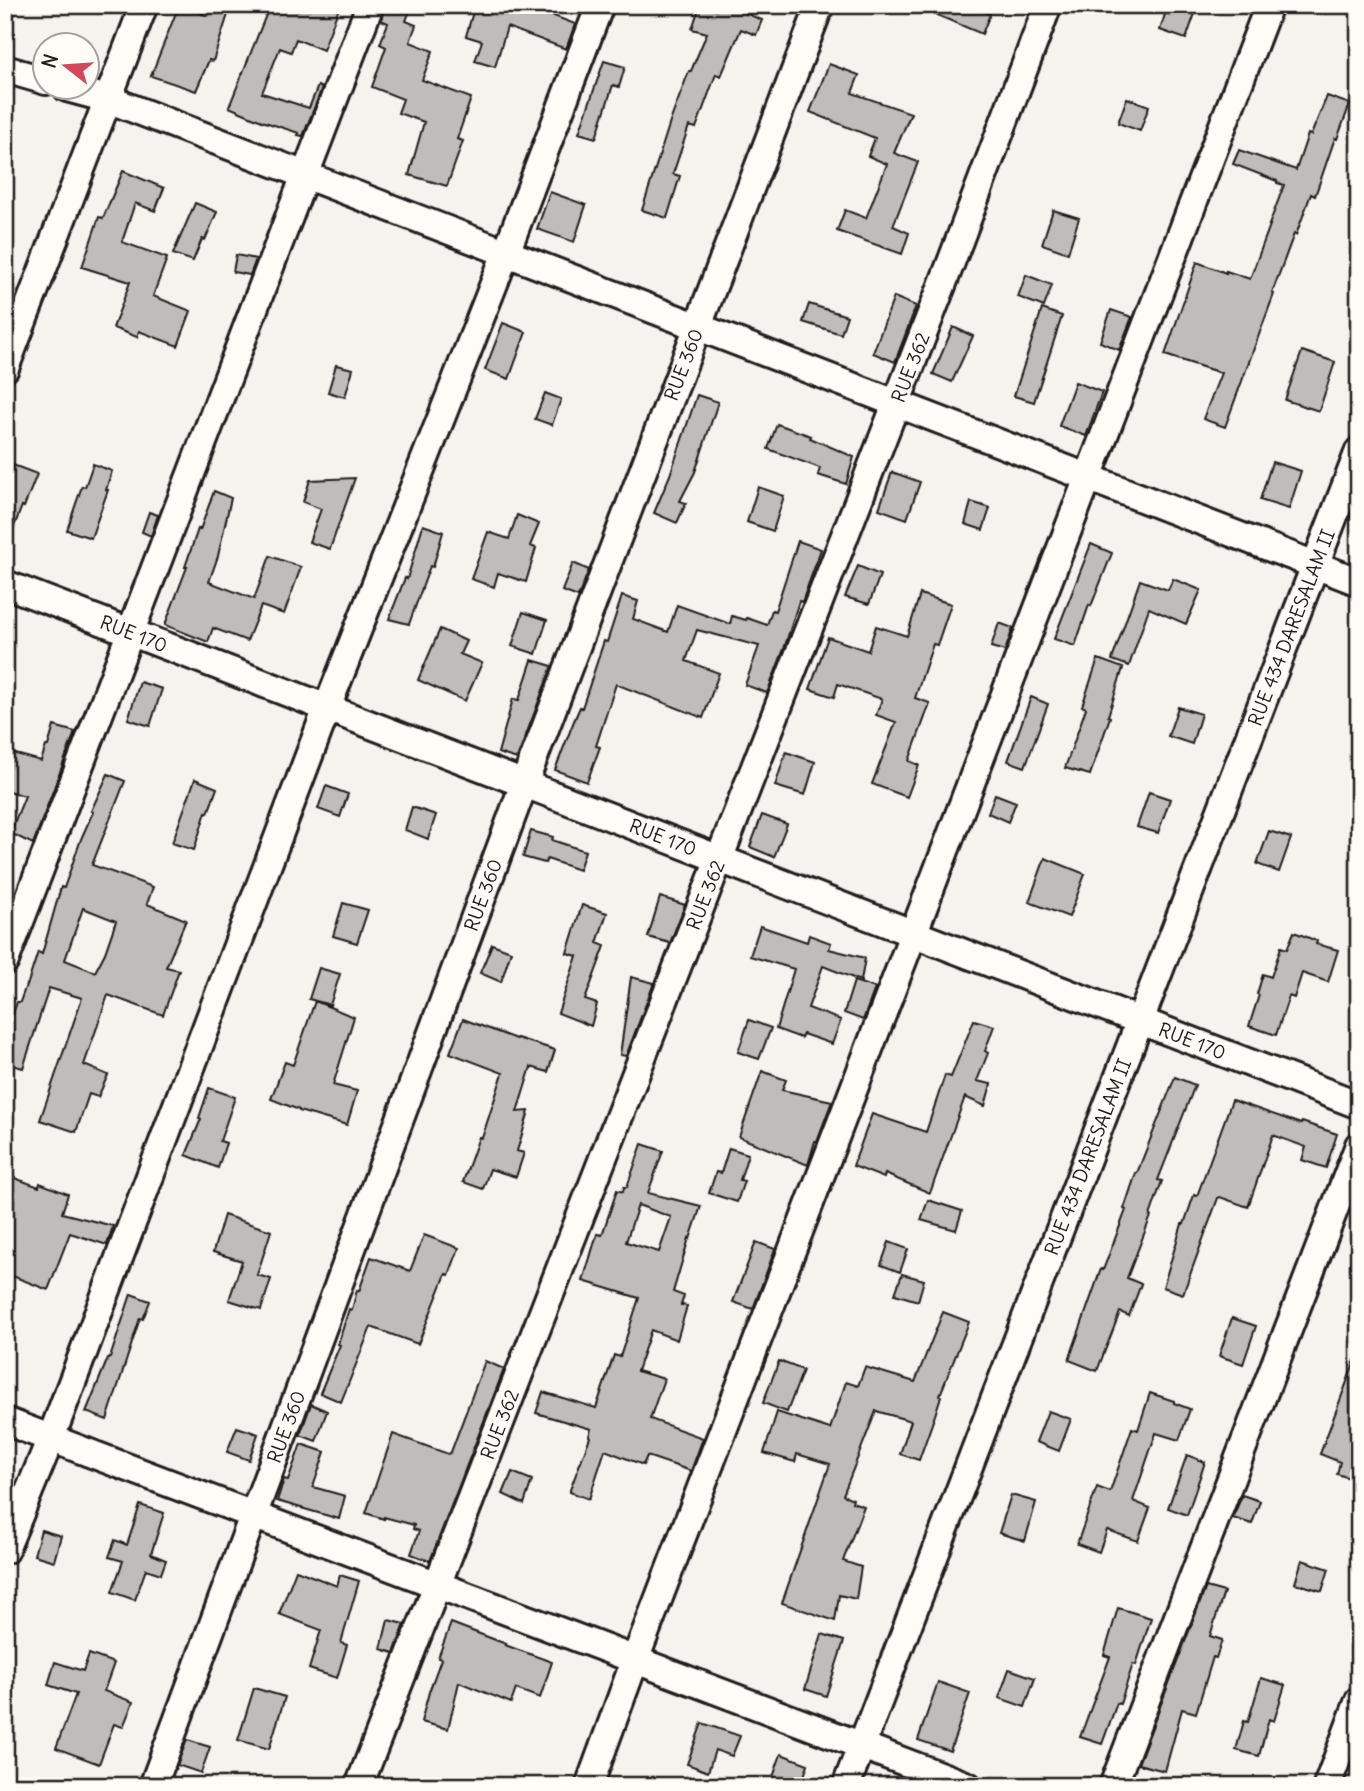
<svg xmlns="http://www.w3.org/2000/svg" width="1364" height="1791" viewBox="0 0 1364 1791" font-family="Delius,sans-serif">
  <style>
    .building { fill: #bebdba; stroke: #1c1c1c; stroke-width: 2; fill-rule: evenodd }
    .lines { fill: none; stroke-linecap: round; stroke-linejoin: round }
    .minor-casing { stroke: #1c1c1c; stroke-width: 32 }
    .minor { stroke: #fdfcf7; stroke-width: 26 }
    .labels { text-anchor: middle; stroke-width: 5; stroke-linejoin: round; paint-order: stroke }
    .street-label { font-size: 19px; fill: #1c1c1c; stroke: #fdfcf7 }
  </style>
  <rect width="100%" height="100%" fill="#f4f3ee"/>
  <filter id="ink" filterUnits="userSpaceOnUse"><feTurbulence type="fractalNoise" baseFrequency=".0143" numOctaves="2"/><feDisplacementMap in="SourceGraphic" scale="14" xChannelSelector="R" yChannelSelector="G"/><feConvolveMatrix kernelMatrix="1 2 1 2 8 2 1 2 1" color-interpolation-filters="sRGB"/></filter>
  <g filter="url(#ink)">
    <path class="building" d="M179 5 208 16 210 5H231L213 61 209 60 196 91 151 76Z
      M270 5H340L323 50 296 39 291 52 280 48 262 93 309 108 318 86 322 88 303 136 298 135 299 133 262 121 229 107Z
      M385 5H412L406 21 416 25 410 42 433 51 422 80 471 98 457 139 463 141 447 186 409 175 424 122 398 113 403 99 372 87 386 47 380 44 388 23 381 20Z
      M475 5H525L575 24 566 49 507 27 495 67 475 61 482 41 466 36Z
      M700 5 716 10 718 5H726L762 20 756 35 741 29 721 76 716 74 696 128 689 126 673 174 680 176 667 218 642 210 671 119 689 71H691L707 33 692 29Z
      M913 5H968L990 14 982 34Z
      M1168 5H1198L1186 39 1160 30Z
      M604 61 625 67 619 87 613 85 596 138 579 133Z
      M829 64 859 75 852 93 911 113 894 153 918 162 893 226 909 233 902 254 837 231 845 210 866 218 887 164 868 156 875 138 810 112Z
      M1327 96 1350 104 1337 139 1335 138 1315 196 1311 194 1296 235 1294 234 1272 293 1274 294 1225 427 1203 419 1221 373 1165 355 1197 262 1226 273V271L1250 279 1270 225H1269L1284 185 1277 183V181L1233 164 1239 150 1296 170 1308 134 1311 135Z
      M1127 98 1149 106 1140 131 1118 123Z
      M123 171 164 188 155 211 135 203 122 242 167 258 153 296 191 311 178 346 139 331 137 337 113 328 130 282 82 267 99 217 103 218Z
      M550 192 586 205 574 242 537 229Z
      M195 203 217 212 205 240 202 239 193 261 173 254Z
      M1053 210 1079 218 1068 253 1042 244Z
      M236 255 256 259 250 275 233 272Z
      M1026 275 1052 285 1044 307 1018 297Z
      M894 297 916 306 895 362 873 353Z
      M809 304 847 316 841 334 803 322Z
      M1042 309 1062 316 1034 402 1014 396Z
      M1111 310 1132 317 1119 350 1100 342Z
      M503 323 526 332 509 379 485 370Z
      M953 327 973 336 952 382 933 374Z
      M1302 351 1335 362 1319 411 1285 400Z
      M336 365 353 369 345 397 328 392Z
      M1075 382 1102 392 1086 436 1059 426Z
      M545 393 561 399 552 425 535 419Z
      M697 395 718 402 695 472 680 501 686 503 677 523 654 513 670 475Z
      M777 424 811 436 810 438 854 457 846 484 818 475 820 468 768 449Z
      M5 462 37 474 24 507 22 506 7 545 5 544Z
      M1272 462 1301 471 1289 509 1260 500Z
      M93 464 112 471 106 490H108L91 538 67 530 82 486 85 487Z
      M892 472 920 482 907 519 879 509Z
      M355 478 330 549 309 542 321 509 303 502 310 480Z
      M758 487 784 496 773 531 747 522Z
      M214 491 231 498 218 556 209 582 254 599 270 556 301 567 284 614 261 606 247 641 213 628 208 642 165 625 187 567H185L198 529 200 530Z
      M971 502 990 508 983 530 965 524Z
      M149 512 158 515 151 536 142 532Z
      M517 515 539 524 530 546 536 548 526 582 498 573 494 587 471 579 488 532 509 539Z
      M423 525 443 532 433 567 430 566 409 624 389 619 405 578 407 579Z
      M798 541 821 549 802 602 799 601 784 649 767 693 745 685 759 646 697 630 686 661 719 673 703 718 616 684 596 746 600 747 587 782 555 770 574 721 580 707 582 708 604 641 607 642 622 596 638 601 633 619 668 632 677 605 730 624 732 616 746 620 747 618 767 625 772 610 775 611Z
      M1091 544 1112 553 1091 606 1089 605 1075 646 1054 639Z
      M573 563 589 570 578 597 562 591Z
      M858 566 880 575 869 604 845 597Z
      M1173 579 1201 590 1186 624 1149 608 1129 666 1112 660 1140 580 1168 590Z
      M920 594 951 604 937 645 933 644 915 698 930 703 909 761 919 765 907 797 872 784 896 722 876 715 882 699 838 684 834 697 810 689 828 637 868 651 876 626 907 636Z
      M523 612 547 620 536 654 512 646Z
      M999 623 1013 628 1005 651 991 647Z
      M440 629 466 641 460 654 482 663 465 701 418 680Z
      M1098 659 1123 668 1108 716 1110 717 1090 775 1065 768 1086 708 1082 706Z
      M532 660 552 666 517 759 498 753 513 699 519 700Z
      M140 682 162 689 150 726 128 719Z
      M1031 697 1048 704 1025 767 1008 761Z
      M1178 707 1201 714 1192 744 1168 736Z
      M54 726 75 732 33 844 10 833 25 796 5 790V751L41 761 46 746H48Z
      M786 752 815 762 805 795 775 786Z
      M108 774 125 781 92 865 153 887 147 904 186 920 166 967 179 970 163 1015 108 995 84 1065 108 1075 98 1097 89 1094 76 1132 40 1120 82 998 49 988 23 1068 5 1063V1036L17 1002H20L26 985 27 986 38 952 42 954 61 887 64 888 81 839 93 812 91 811ZM83 908 116 921 105 953 95 972 65 960Z
      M195 779 217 788 208 813 206 812 194 850 172 843Z
      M326 786 348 794 340 817 318 809Z
      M1149 792 1170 799 1158 833 1137 827Z
      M995 794 1016 802 1008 822 988 813Z
      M412 807 436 815 428 839 405 830Z
      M762 815 787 824 774 857 750 847Z
      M531 831 553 837 552 840 585 851 579 870 547 859 545 863 523 857Z
      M1269 831 1291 838 1279 872 1257 864Z
      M1045 858 1085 874 1069 917 1029 902Z
      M660 897 685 905 670 943 648 937Z
      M343 903 368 910 357 943 333 936Z
      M582 905 607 913 597 943 605 946 585 1000 597 1004 591 1026 558 1013 577 956 567 953Z
      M760 926 807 942 809 935 831 943 829 949 865 958 861 981 823 966 808 1008 841 1020 832 1044 803 1034 801 1038 776 1029 794 969 750 956Z
      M1294 932 1317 941 1316 944 1338 950 1328 982 1302 973 1294 998 1289 996 1276 1035 1249 1026 1259 995 1257 994 1263 974 1271 977 1281 947 1287 949Z
      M492 944 511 951 501 982 480 973Z
      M319 968 340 974 330 1005 309 999Z
      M631 977 654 983 626 1056 620 1055Z
      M854 981 875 988 863 1020 844 1013Z
      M315 1001 354 1017 333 1085 357 1091 347 1125 299 1111V1110L271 1099 285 1062 293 1065Z
      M463 1019 516 1039 517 1038 555 1050 548 1072 531 1067 517 1112 529 1111 517 1151 524 1153 516 1177 490 1169 483 1189 463 1182 479 1137 482 1138 503 1073 450 1053Z
      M749 1020 771 1028 759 1059 738 1052Z
      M974 1020 994 1026 985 1051 988 1053 977 1081 991 1084 985 1106 965 1097 930 1193 885 1174 884 1178 853 1166 872 1114 926 1132 945 1075 951 1077Z
      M762 1071 786 1080 782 1090 832 1101 817 1141H815L808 1165 739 1137Z
      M1175 1077 1195 1085 1158 1180 1162 1181 1150 1216H1151L1127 1278 1141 1284 1129 1316 1120 1312 1097 1371 1069 1360 1101 1269 1103 1270 1126 1210 1124 1209 1136 1173H1137Z
      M209 1088 235 1097 220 1141 226 1143 218 1168 186 1155 201 1119 199 1118Z
      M1232 1100 1301 1124 1302 1122 1337 1134 1326 1168 1302 1160 1306 1147 1273 1135 1248 1207 1220 1197 1218 1198 1183 1294 1163 1287 1182 1224H1184L1194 1195 1197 1196Z
      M642 1144 663 1151 648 1193 701 1206 690 1239 689 1238 673 1292 684 1296 681 1305 687 1306 677 1340 651 1330 637 1371 664 1379 650 1419 703 1438 691 1471 647 1456 643 1465 605 1450 589 1499 570 1492V1490L590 1437 589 1436 591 1429 536 1413 543 1392 596 1408 614 1355 620 1357 639 1298 583 1281 597 1234 602 1235 617 1190 623 1192 624 1187H627ZM638 1205 671 1217 659 1252 626 1242Z
      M729 1148 748 1154 740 1180 744 1181 737 1202 709 1193 716 1172 721 1173Z
      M9 1176 39 1187 40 1183 68 1194 62 1213 113 1226 107 1245 70 1233 48 1290 5 1273V1188Z
      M928 1200 962 1211 956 1230 921 1220Z
      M224 1215 271 1231 257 1275 271 1279 261 1310 229 1300 242 1261 213 1252Z
      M424 1235 459 1248 449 1275 446 1274 418 1344 371 1327 341 1402 320 1393 340 1345 338 1344 349 1309 352 1310 357 1290 359 1291 371 1257 410 1271Z
      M756 1242 775 1249 753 1309 733 1302Z
      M889 1242 908 1249 900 1272 881 1265Z
      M902 1274 924 1280 918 1301 895 1294Z
      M131 1294 150 1301 143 1319 140 1318 107 1420 86 1412 108 1358H110Z
      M943 1312 969 1322 940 1395 941 1396 935 1415 919 1460 900 1454 911 1421 876 1411 843 1495 853 1499 852 1502 864 1506 843 1561 861 1567 856 1599 839 1595 835 1621 782 1603 830 1464 797 1454 795 1462 764 1453 777 1412 830 1429 846 1382 858 1386 865 1367 915 1382Z
      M1232 1318 1256 1326 1243 1364 1219 1356Z
      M1357 1355H1359V1481L1337 1474 1340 1462 1320 1454Z
      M485 1361 504 1369 430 1561 411 1554 419 1531 413 1529 414 1525 384 1517V1519L366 1513 393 1434 448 1454 451 1452Z
      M779 1361 803 1370 787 1412 763 1403Z
      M1150 1393 1174 1401V1403L1190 1409 1179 1440 1156 1433 1133 1501 1150 1508 1138 1541 1107 1530 1099 1552 1077 1544 1097 1487 1110 1492 1132 1428 1138 1430Z
      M311 1404 327 1411 316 1441 300 1435Z
      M1048 1411 1071 1419 1059 1451 1036 1442Z
      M237 1427 258 1434 249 1460 227 1452Z
      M301 1444 325 1452 313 1487 345 1496 339 1519 277 1501 284 1479 288 1480Z
      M1187 1455 1205 1462 1187 1515 1168 1508Z
      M512 1472 532 1480 524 1504 503 1494Z
      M1011 1495 1036 1502 1025 1541 999 1533Z
      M1242 1495 1260 1501 1252 1524 1233 1518Z
      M140 1505 164 1513 151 1554 166 1560 161 1574 146 1569 135 1600 112 1592 123 1561 109 1557 115 1540 127 1545Z
      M41 1530 61 1536 54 1561 34 1555Z
      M1302 1560 1329 1569 1322 1591 1295 1583Z
      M296 1570 337 1586 340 1575 359 1581 341 1643 347 1645 337 1678 309 1669 321 1630 279 1614Z
      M1206 1587 1224 1592 1210 1636 1222 1640 1216 1658 1213 1657 1196 1713 1182 1709 1165 1771 1138 1764Z
      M1118 1608 1151 1618 1136 1665 1133 1664 1120 1704 1117 1703 1102 1744 1080 1737 1110 1657 1104 1655Z
      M388 1620 405 1624 394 1653 381 1649Z
      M451 1623 506 1644 505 1645 552 1662 540 1698 516 1689 511 1703 459 1682 448 1729 421 1722 429 1692 441 1659 438 1658Z
      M822 1634 844 1641 826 1696 805 1689Z
      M89 1654 114 1663 104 1691 133 1702 123 1727 114 1724 99 1764 56 1748 76 1694 48 1685 55 1662 83 1671Z
      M1009 1669 1035 1678 1025 1707 999 1698Z
      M1261 1678 1285 1685 1274 1721 1269 1719 1259 1756 1236 1750 1244 1721 1248 1722Z
      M938 1682 970 1693 950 1751 918 1740Z
      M254 1688 285 1697 269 1749 238 1740Z
      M702 1723 740 1736 732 1756 715 1750 708 1772 687 1764Z
      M187 1740 210 1747 201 1773 177 1765Z
      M781 1754 808 1764 801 1786H770Z"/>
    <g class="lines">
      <defs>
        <g id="minor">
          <path d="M5 69 46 81"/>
          <path d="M67 88 108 99 1359 582"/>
          <path d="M5 368 144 5"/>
          <path id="s1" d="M5 584 1359 1105"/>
          <path d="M5 961 370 5"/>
          <path d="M5 1421 968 1786"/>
          <path d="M5 1550 51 1438 327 708 506 253 600 5"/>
          <path id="s2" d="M153 1786 524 784 820 5"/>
          <path id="s3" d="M359 1786 950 265 1048 5"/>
          <path d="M589 1786 635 1660 1269 5"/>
          <path id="s4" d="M846 1786 1359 451"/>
          <path d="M1113 1786 1359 1145"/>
          <path d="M1327 1786 1359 1700"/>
        </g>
      </defs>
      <use href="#minor" class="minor-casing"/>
      <use href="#minor" class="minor"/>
    </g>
  </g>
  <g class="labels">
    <g class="street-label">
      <text dy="7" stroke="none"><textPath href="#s2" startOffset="1517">RUE 360</textPath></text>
      <text dy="7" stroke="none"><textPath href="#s3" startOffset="1522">RUE 362</textPath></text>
      <text dy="7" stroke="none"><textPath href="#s4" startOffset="1241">RUE 434 DARESALAM II</textPath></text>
      <text dy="7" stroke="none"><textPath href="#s1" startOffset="138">RUE 170</textPath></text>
      <text dy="7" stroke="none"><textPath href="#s1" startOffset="705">RUE 170</textPath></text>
      <text dy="7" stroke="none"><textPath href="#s2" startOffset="950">RUE 360</textPath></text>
      <text dy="7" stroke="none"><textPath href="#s3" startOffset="956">RUE 362</textPath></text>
      <text dy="7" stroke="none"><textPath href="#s1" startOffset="1272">RUE 170</textPath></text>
      <text dy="7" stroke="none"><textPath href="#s4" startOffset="674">RUE 434 DARESALAM II</textPath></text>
      <text dy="7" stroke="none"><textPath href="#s3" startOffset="388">RUE 362</textPath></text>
      <text dy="7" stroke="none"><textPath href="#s2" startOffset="383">RUE 360</textPath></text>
    </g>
  </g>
  <rect width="1364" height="1791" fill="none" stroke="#fdfcf7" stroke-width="28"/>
  <rect x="14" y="14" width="1336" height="1763" fill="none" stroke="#1c1c1c" stroke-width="2.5" filter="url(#ink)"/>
  <g transform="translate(66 66) rotate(287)"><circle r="33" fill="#fdfcf7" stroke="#a3a29f" stroke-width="2"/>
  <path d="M0-5L12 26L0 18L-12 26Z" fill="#d1495b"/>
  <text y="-10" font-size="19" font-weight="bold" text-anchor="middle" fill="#1c1c1c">N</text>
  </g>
</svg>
